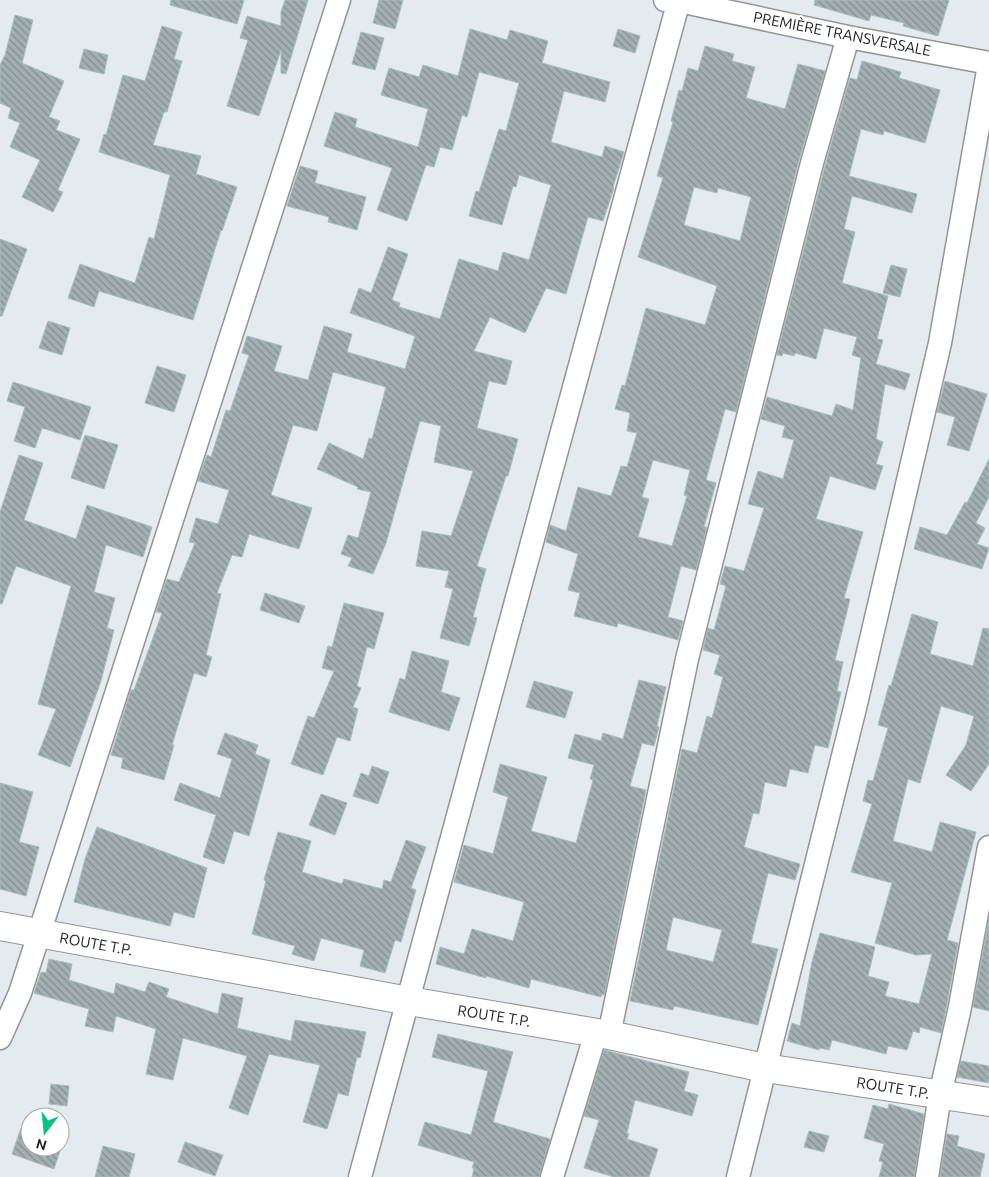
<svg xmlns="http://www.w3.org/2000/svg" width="989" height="1177" viewBox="0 0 989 1177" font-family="Ubuntu,sans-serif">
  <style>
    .building { fill: url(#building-back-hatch); stroke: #a6bec0; fill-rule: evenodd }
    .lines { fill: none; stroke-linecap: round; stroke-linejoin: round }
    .minor-casing { stroke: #949494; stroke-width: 25 }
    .tertiary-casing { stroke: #949494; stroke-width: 30 }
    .minor { stroke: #fff; stroke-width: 22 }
    .tertiary { stroke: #fff; stroke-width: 28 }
    .labels { text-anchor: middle; stroke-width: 4; stroke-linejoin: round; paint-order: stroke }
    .street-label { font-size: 15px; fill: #1d1d1d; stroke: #fff }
  </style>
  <defs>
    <pattern id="building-back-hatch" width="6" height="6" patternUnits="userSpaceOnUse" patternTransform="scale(1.25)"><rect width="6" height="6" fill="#a3afb0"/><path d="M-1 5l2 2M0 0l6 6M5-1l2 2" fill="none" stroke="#848e8f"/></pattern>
  </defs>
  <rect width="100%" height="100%" fill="#e4ebee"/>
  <path class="building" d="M171 0H244L237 24 170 5Z
    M285 0H308L286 74 281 73V50L259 116 227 106 248 40 240 38 247 16 281 26V12Z
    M379 0H403L395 29 373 23Z
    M815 0H949L938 36 903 26 904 23 871 15 869 21 814 5Z
    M15 15 33 20 22 63 64 81 49 117 60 121 56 130 80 139 58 190 63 192 53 212 22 197 40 160 10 147 20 123 8 118 11 108 0 103V65L5 55Z
    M162 26 182 32 174 59 182 61 167 112H164L153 145 201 156 196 174 237 187 222 231 221 230 193 320 99 291 94 307 68 298 80 264 135 283 149 237 154 239 170 175 99 152 104 134 106 135 123 75 145 81Z
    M470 29 507 40 510 30 548 41 542 63 610 82 605 102 564 91 551 142 602 157 605 146 624 152 613 187 614 188 603 221 588 217 566 294 546 288 525 333 490 317 474 351 512 361 506 385 489 381 477 428 518 439 508 476H506L477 566 486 569 473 617 477 618 469 646 440 638 453 589 445 587 449 571 416 566 422 531 451 536 473 471 434 462 441 426 420 421 386 543 373 574 348 566 352 558 341 554 348 535 358 538 371 492 357 489 358 487 317 469 329 443 363 459 369 438 372 439 386 387 333 372 317 431 293 425 271 495 312 508 299 549 249 534 242 557 232 555 217 593 221 594 206 655 212 657 206 677 194 673 172 745H174L164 780 121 768 123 758 111 755 131 690H134L162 613 156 612 167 579 179 582 195 543 189 542 196 518 218 524 229 490 198 481 207 455 211 457 226 410 230 411 249 355 242 353 247 336 282 346 274 371 308 380 324 326 352 334 347 352 405 369 415 336 350 313 359 288 371 293 388 247 408 254 392 300 400 303 399 307 440 319 459 259 498 271 503 252 529 260 551 185 519 175 516 187 513 186 502 225 469 216 476 191 479 192 499 129 506 131 519 83 479 72 467 117 462 115 452 150 440 147 434 167 426 165 407 221 377 210 392 168 324 146 335 112 357 119 355 127 418 147 428 109 381 95 389 68 419 77 423 65 458 76Z
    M618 29 640 36 635 53 613 46Z
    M361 32 384 38 375 70 352 64Z
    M705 46 734 54 732 61 755 67 746 98 785 109 798 64 825 71 799 160 736 412 725 409 706 480 716 483 704 527H707L696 570 681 566 668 617 683 621 678 640 618 623 617 627 574 616 580 593 568 590 578 554 546 542 550 525 566 531 578 487 611 496 621 466 627 467 637 433 627 431 630 413 615 409 622 385 625 386 646 308 705 325 717 286 638 257 663 178 657 176 673 122 671 121 679 90 682 91 688 68 698 71ZM694 187 717 193 718 188 751 197 740 241 684 225ZM653 460 690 470 684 495 687 496 672 546 638 537 649 499 642 497Z
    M84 49 108 55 104 74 79 68Z
    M862 61 901 72 899 78 940 90 925 143 884 131 883 135 861 129 849 176 917 194 912 213 852 196 844 229 855 232 842 283 888 296 877 339 883 340 876 364 910 374 905 390 885 384 876 439 883 442 876 464 883 466 875 490 830 476 816 519 863 532 844 598 850 599 835 660 843 662 837 691 841 692 828 748 815 745 808 773 790 769 786 787 765 782 759 814 753 813 744 847 800 864 795 880 768 873 751 943 778 949 758 1025 674 1006 673 1010 630 1001 682 749 697 753 707 716 712 718 723 677 714 674 720 655 703 650 708 628 714 630 726 586 720 584 725 566 744 571 764 508 748 504 758 471 783 479 794 440 782 437 785 426 761 419 767 397 832 416 836 404 853 410 861 358 852 355 857 337 824 328 816 359 795 353 794 356 783 353 782 356 777 355 825 166 850 78 857 80ZM673 917 722 930 713 962 666 950Z
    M300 166 318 171 315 183 366 197 357 230 328 222 329 217 287 206Z
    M0 239 27 249 2 316H0Z
    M891 265 907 269 900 297 883 293Z
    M48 321 70 328 62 355 39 348Z
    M157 366 186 375 174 412 145 403Z
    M945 381 987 394 969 451 947 445 955 417 937 412Z
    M13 382 91 407 80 440 42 428 35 448 14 441 25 407 7 401Z
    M85 435 118 445 104 489 71 478Z
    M19 455 43 463 24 520 76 539 87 505 152 527 143 557 106 545 94 592 115 598 107 628 114 630 101 681 70 767 38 755 56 709 38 704 71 586 16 566 2 604H0V512Z
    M989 459V497L976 523 985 528 977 544 989 548 982 569 914 549 920 527 947 535 965 502 967 503Z
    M265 593 305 606 299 623 260 610Z
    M344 603 384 613 374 649 367 647 357 686 361 688 353 707 358 709 350 741 337 737 323 775 291 764 308 716 314 718 334 671 322 668 328 646 332 647Z
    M912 614 938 622 930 654 973 666 983 628 989 629V764L971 791 946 775 966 745 974 716 941 706 920 783 908 779 893 841 932 852 940 822 976 832 947 940 958 943 946 1009 941 1033 920 1027 919 1033 913 1031 907 1050 888 1046 886 1054 832 1040 829 1050 820 1048 819 1050 787 1041 792 1023 800 1026 812 962 820 933 875 947 868 976 889 982 885 996 919 1004 932 954 916 955 875 943 892 883 851 872 872 804 863 801 868 780 873 781 888 728 878 725 889 685 891 686Z
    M412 651 449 661 441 692 460 698 449 731 389 712 400 678 405 680Z
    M639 680 666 687 657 726 659 727 654 746 642 743 630 786 646 790 604 995 602 994 601 997 531 979 529 988 486 976V978L436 964 440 947 464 954 472 929 513 941 524 902 454 882 464 845 493 854 508 797 493 792 500 764 547 777 531 831 576 843 593 780 590 779 594 765 568 758 575 734 601 741 603 733 623 739Z
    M534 681 573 692 565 718 526 707Z
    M225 733 258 745 255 754 270 760 249 836 234 831 224 864 203 857 216 815 174 800 180 783 220 798 232 759 217 754Z
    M372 766 389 772 378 804 353 796 361 773 369 776Z
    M0 783 33 792 19 842 39 847 26 896 0 889Z
    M321 794 347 803 335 835 309 825Z
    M97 827 207 868 194 918 174 912 170 926 74 902 85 859Z
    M278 832 311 841 302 872 342 884 344 879 382 889 384 880 391 882 406 840 426 847 411 888 416 890 401 942 395 940 385 973 360 966 364 950 321 938 314 961 292 954 295 946 252 934 266 881 264 880Z
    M989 920V1011L973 1007Z
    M49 959 72 964 69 980 114 994 116 983 145 992 149 982 169 989 166 997 218 1014 222 993 243 998 237 1028 291 1041 295 1020 366 1032 360 1058 357 1057 348 1096 338 1093 327 1129 303 1122 320 1065 269 1054 248 1115 229 1108 247 1056 183 1038 173 1080 146 1074 156 1029 116 1016 113 1032 85 1026 89 1009 34 993 41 972 46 973Z
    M438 1034 513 1052 493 1122 550 1139 539 1177H472L474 1168H472L474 1162 418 1145 425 1122 471 1135 488 1071 432 1057Z
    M604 1050 689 1072 684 1091 698 1095 692 1116 635 1100 627 1133 629 1134 627 1139 658 1149 649 1177H614L584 1168 599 1120 584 1116Z
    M961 1061 989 1066V1083L957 1077Z
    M51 1084 69 1086 67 1106 49 1104Z
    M889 1104 924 1114 914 1177H879L883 1162 879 1161 884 1144 864 1138 873 1105 888 1109Z
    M21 1128 30 1131V1147H60V1141L63 1142 54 1169 12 1154Z
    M809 1131 829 1136 824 1152 804 1147Z
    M947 1134 959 1136 957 1146 985 1154 980 1177H940Z
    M185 1142 223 1155 215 1176 178 1162Z
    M103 1146 135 1154 129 1177H95Z"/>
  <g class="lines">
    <defs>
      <path id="minor" d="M665 0 679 1 848 37 989 63
        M609 1035 687 659 812 163 848 37
        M0 1038 20 993 339 0
        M360 1177 679 0
        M552 1177 596 1033
        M738 1177 855 708 940 343 989 65
        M927 1177 940 1095 959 1012 989 847"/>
      <path id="tertiary" d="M0 926 409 1001 609 1035 765 1068 989 1102"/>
    </defs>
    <use href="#minor" class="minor-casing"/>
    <use href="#tertiary" class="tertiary-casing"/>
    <use href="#minor" class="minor"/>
    <use href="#tertiary" class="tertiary"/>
  </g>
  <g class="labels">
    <g class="street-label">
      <text transform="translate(842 34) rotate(11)" y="5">PREMIÈRE TRANSVERSALE</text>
      <text transform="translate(96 944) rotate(10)" y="5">ROUTE T.P.</text>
      <text transform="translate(494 1016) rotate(9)" y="5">ROUTE T.P.</text>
      <text transform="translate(893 1088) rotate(9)" y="5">ROUTE T.P.</text>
    </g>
  </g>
  <g transform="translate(45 1132) rotate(196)"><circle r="24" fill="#ffffff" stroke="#a5a5a5"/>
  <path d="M0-4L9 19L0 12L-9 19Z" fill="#05c57c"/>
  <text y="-8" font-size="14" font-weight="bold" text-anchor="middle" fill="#1d1d1d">N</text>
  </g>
</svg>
